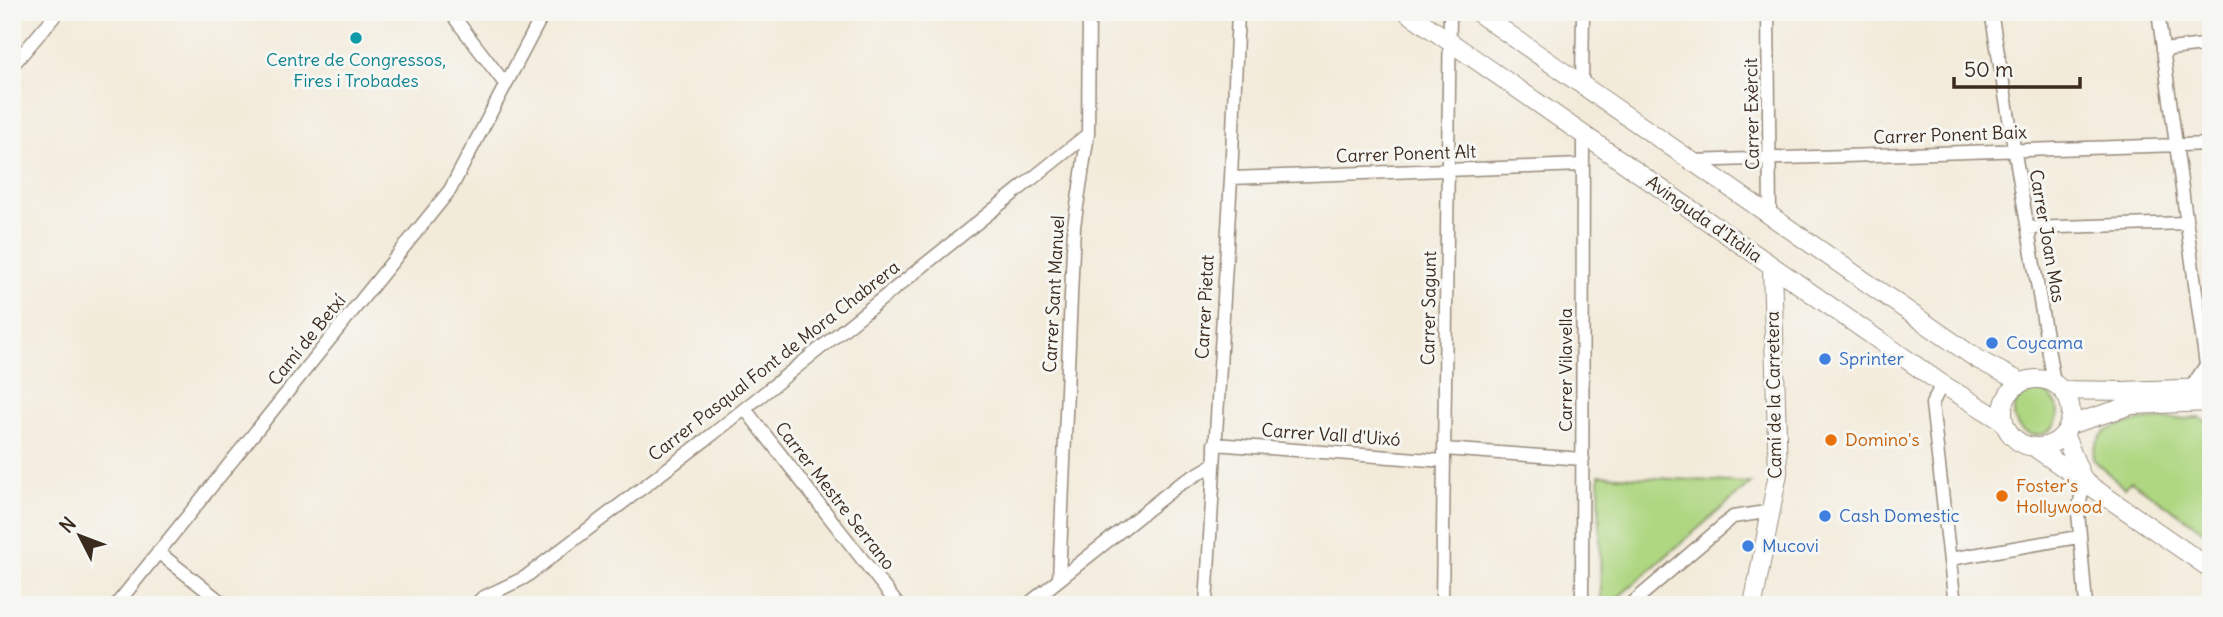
<svg xmlns="http://www.w3.org/2000/svg" width="2223" height="617" viewBox="0 0 2223 617" font-family="Delius,sans-serif">
  <style>
    .green { fill: #afd782; stroke: #758050; stroke-width: 2 }
    .lines { fill: none; stroke-linecap: round; stroke-linejoin: round }
    .street-casing { stroke: #978a7c; stroke-width: 15 }
    .secondary-casing { stroke: #978a7c; stroke-width: 20 }
    .street { stroke: #fff; stroke-width: 12 }
    .secondary { stroke: #fff; stroke-width: 18 }
    .culture-dot { fill: #0f9aa8; stroke: #f6f6f2; stroke-width: 2.5 }
    .shop-dot { fill: #3f7fe0; stroke: #f6f6f2; stroke-width: 2.5 }
    .food-dot { fill: #e8710a; stroke: #f6f6f2; stroke-width: 2.5 }
    .labels { text-anchor: middle; stroke-width: 6; stroke-linejoin: round; paint-order: stroke }
    .culture-label { font-size: 18px; fill: #0d838f; stroke: #f6f6f2 }
    .street-label { font-size: 18px; fill: #3b2a1e; stroke: #f6f6f2 }
    .shop-label { font-size: 18px; fill: #366cbe; stroke: #f6f6f2; text-anchor: start }
    .food-label { font-size: 18px; fill: #c56008; stroke: #f6f6f2; text-anchor: start }
  </style>
  <rect width="100%" height="100%" fill="#f6f6f2"/>
  <filter id="ink" filterUnits="userSpaceOnUse"><feTurbulence type="fractalNoise" baseFrequency=".0143" numOctaves="2"/><feDisplacementMap in="SourceGraphic" scale="14" xChannelSelector="R" yChannelSelector="G"/><feConvolveMatrix kernelMatrix="1 2 1 2 8 2 1 2 1" color-interpolation-filters="sRGB"/></filter>
  <filter id="wash" filterUnits="userSpaceOnUse"><feTurbulence type="fractalNoise" baseFrequency=".00686" numOctaves="4" result="noise"/><feDisplacementMap in="SourceGraphic" scale="28" xChannelSelector="R" yChannelSelector="G"/><feGaussianBlur stdDeviation="1.57" result="paint"/><feColorMatrix in="noise" values="0 0 0 0 0 0 0 0 0 0 0 0 0 0 0 0 0 1.4 0 .05"/><feComposite in="paint" operator="in"/></filter>
  <g filter="url(#wash)">
    <rect width="100%" height="100%" fill="#f3ebda"/>
    <path class="green" d="M2014 413a22 22 0 1 1 44 0a22 22 0 1 1-44 0Z
      M2200 418 2209 423 2211 434V536L2131 481 2124 488 2093 459C2094 448 2097 437 2107 431 2131 417 2173 420 2200 418Z
      M1599 475 1751 483 1609 605H1601Z"/>
  </g>
  <g filter="url(#ink)">
    <g class="lines">
      <defs>
        <path id="street" d="M450 12 506 85
          M1768 12 1770 215
          M1991 12 2054 383
          M2158 12 2206 365 2190 389
          M2163 50 2211 44
          M12 66 58 12
          M1582 85 1583 12
          M1691 161 2211 144
          M1231 178 1583 165
          M2028 228 2186 223
          M1942 384 1932 404 1955 605
          M745 409 898 605
          M1214 444 1444 461
          M1444 449 1583 459
          M2084 482 2078 512 2086 605
          M158 552 225 605
          M1950 559 2078 537
          M1059 579 1074 226 1088 134 1089 12
          M116 605 450 190 544 12
          M475 605 482 598 524 578 713 434 1088 134
          M1027 605 1177 486 1213 465
          M1206 605 1231 178 1238 12
          M1442 605 1450 12
          M1582 605 1583 135
          M1630 605 1733 517 1772 511"/>
        <path id="secondary" d="M1407 12 1942 384 2004 422
          M1477 12 1977 359 2021 382
          M2003 413a34 34 0 1 1 68 0a34 34 0 1 1-68 0Z
          M2063 390 2122 391 2211 388
          M2069 425 2132 405 2211 402
          M2064 434 2084 482
          M2034 447 2211 569
          M1753 605 1778 473 1772 266"/>
      </defs>
      <use href="#street" class="street-casing"/>
      <use href="#secondary" class="secondary-casing"/>
      <use href="#street" class="street"/>
      <use href="#secondary" class="secondary"/>
    </g>
  </g>
  <circle class="culture-dot" cx="356" cy="38" r="7"/>
  <g class="shop-dot">
    <circle cx="1992" cy="343" r="7"/>
    <circle cx="1825" cy="359" r="7"/>
    <circle cx="1825" cy="516" r="7"/>
    <circle cx="1748" cy="546" r="7"/>
  </g>
  <g class="food-dot">
    <circle cx="1831" cy="440" r="7"/>
    <circle cx="2002" cy="496" r="7"/>
  </g>
  <g class="labels">
    <g class="culture-label">
      <text x="356" y="66">Centre de Congressos,<tspan x="356" dy="21">Fires i Trobades</tspan></text>
    </g>
    <g class="street-label">
      <text transform="translate(1752 114) rotate(-91)" y="6">Carrer Exèrcit</text>
      <text transform="translate(1950 135) rotate(-2)" y="6">Carrer Ponent Baix</text>
      <text transform="translate(1406 154) rotate(-2)" y="6">Carrer Ponent Alt</text>
      <text transform="translate(1704 219) rotate(35)" y="6">Avinguda d'Itàlia</text>
      <text transform="translate(2047 236) rotate(80)" y="6">Carrer Joan Mas</text>
      <text transform="translate(1054 294) rotate(-87)" y="6">Carrer Sant Manuel</text>
      <text transform="translate(1205 307) rotate(-87)" y="6">Carrer Pietat</text>
      <text transform="translate(1429 308) rotate(-89)" y="6">Carrer Sagunt</text>
      <text transform="translate(307 340) rotate(-51)" y="6">Camí de Betxí</text>
      <text transform="translate(774 361) rotate(-38)" y="6">Carrer Pasqual Font de Mora Chabrera</text>
      <text transform="translate(1566 370) rotate(-90)" y="6">Carrer Vilavella</text>
      <text transform="translate(1774 395) rotate(-91)" y="6">Camí de la Carretera</text>
      <text transform="translate(1331 435) rotate(4)" y="6">Carrer Vall d'Uixó</text>
      <text transform="translate(835 496) rotate(52)" y="6">Carrer Mestre Serrano</text>
    </g>
    <g class="shop-label">
      <text x="2006" y="349">Coycama</text>
      <text x="1839" y="365">Sprinter</text>
      <text x="1839" y="522">Cash Domestic</text>
      <text x="1762" y="552">Mucovi</text>
    </g>
    <g class="food-label">
      <text x="1845" y="446">Domino's</text>
      <text x="2016" y="492">Foster's<tspan x="2016" dy="21">Hollywood</tspan></text>
    </g>
  </g>
  <rect width="2223" height="617" fill="none" stroke="#f6f6f2" stroke-width="42"/>
  <g transform="translate(80 536) rotate(312)" stroke="#f6f6f2" stroke-width="5" paint-order="stroke">
  <path d="M0-5L12 26L0 18L-12 26Z" fill="#3b2a1e"/>
  <text y="-10" font-size="19" font-weight="bold" text-anchor="middle" fill="#3b2a1e">N</text>
  </g>
  <path d="M1954 77v10h126v-10" fill="none" stroke="#3b2a1e" stroke-width="3.5"/>
  <text x="1964" y="77" font-size="21" fill="#3b2a1e" stroke="#f6f6f2" stroke-width="5" paint-order="stroke">50 m</text>
</svg>
